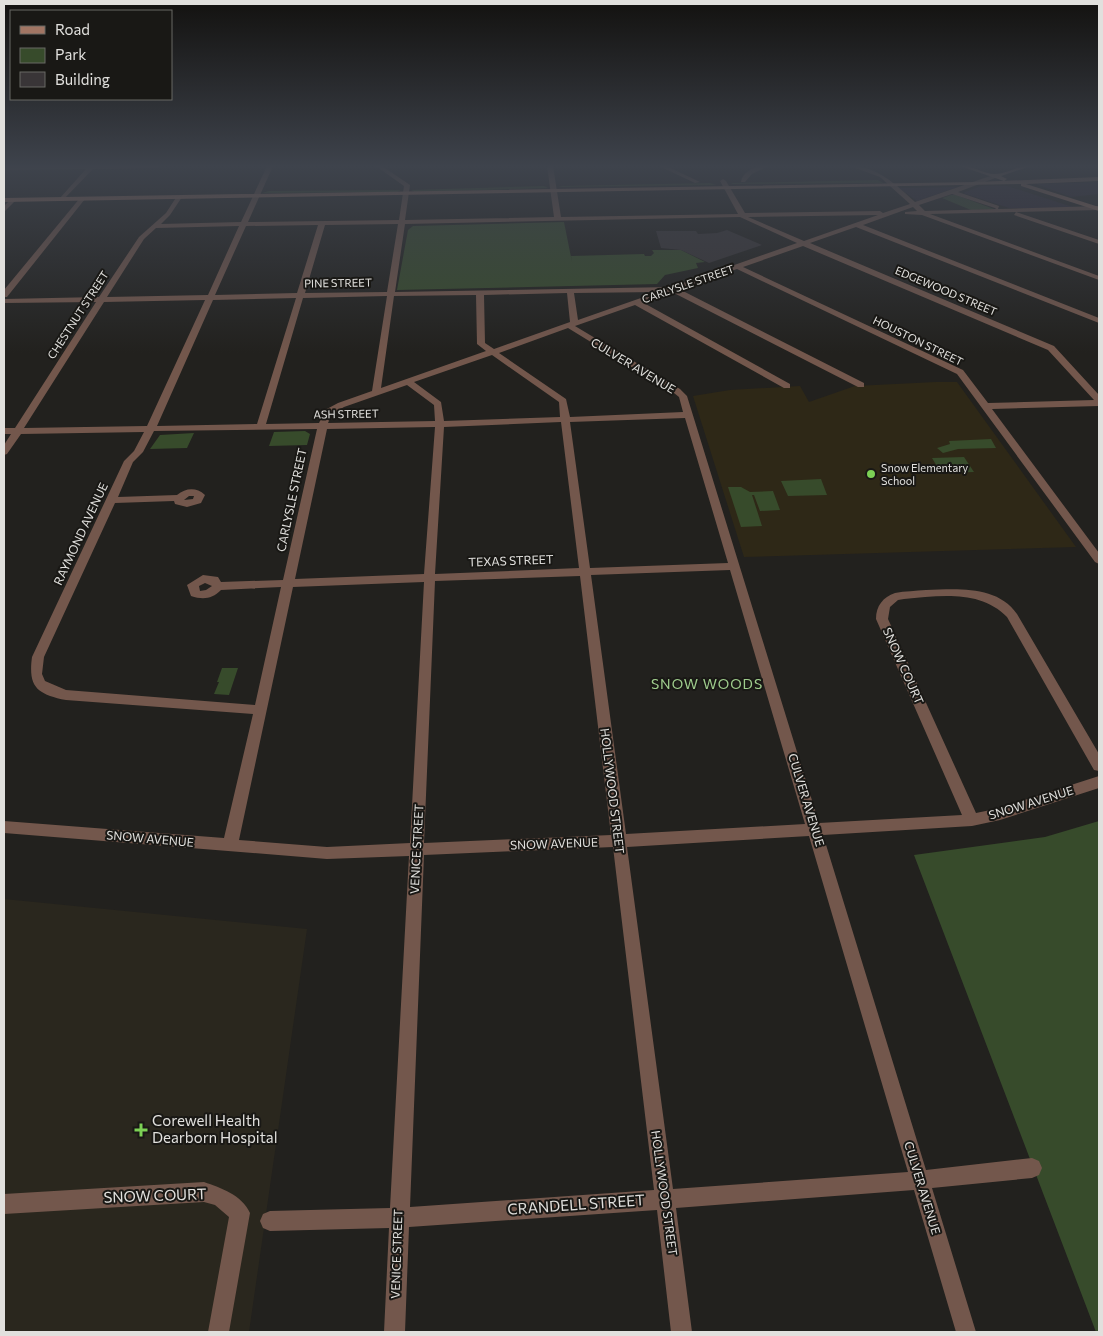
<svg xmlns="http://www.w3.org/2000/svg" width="1103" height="1336" viewBox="0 0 1103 1336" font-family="Commissioner,sans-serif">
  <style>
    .commercial { fill: #2c2534 }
    .built { fill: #2a271e }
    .education { fill: #2e2817 }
    .green { fill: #374b2b }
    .building { fill: #393537 }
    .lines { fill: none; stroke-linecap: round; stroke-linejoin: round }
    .street { fill: #73574c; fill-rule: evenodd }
    .secondary { fill: #a17563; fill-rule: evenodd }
    .poi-dot { fill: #7cd155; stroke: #191815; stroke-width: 2 }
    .labels { text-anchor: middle; stroke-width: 4; stroke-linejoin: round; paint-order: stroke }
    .far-street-label { font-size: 11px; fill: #e1e0dd; stroke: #191815 }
    .far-poi-label { font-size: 11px; fill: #e1e0dd; stroke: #191815; text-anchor: start }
    .street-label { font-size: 12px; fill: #e1e0dd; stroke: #191815 }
    .neighbourhood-label { font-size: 14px; letter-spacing: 1px; fill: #9fcd8d; stroke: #191815 }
    .near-poi-label { font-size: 15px; fill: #e1e0dd; stroke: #191815; text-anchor: start }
    .near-street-label { font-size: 15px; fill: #e1e0dd; stroke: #191815 }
  </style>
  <rect width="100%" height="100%" fill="#22211e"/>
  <path class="commercial" d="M1099 182V194L1071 197 1036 184Z
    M981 186H1007L1076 208H1009L963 193Z
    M957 187 917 201 899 188Z"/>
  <path class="built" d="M4 899 307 929 249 1332H4Z"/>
  <path class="education" d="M936 382H957L1076 547 744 557 693 396 730 390 800 386 809 402 855 386Z"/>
  <path class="green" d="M878 180 883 183 731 184 733 183Z
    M710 183 716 185 558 187 562 186Z
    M544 186 548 188 415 192 411 190Z
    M401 190 397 192 262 193 269 191Z
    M951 195H956L994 209 971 210 942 198Z
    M564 222 572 262 571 256 644 254 645 256H651L654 253 652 250H681L705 262 696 263 698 268 665 275 657 284 397 290 408 230 413 226Z
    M305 431 310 434 307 445 269 446 274 432Z
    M194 433 187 448 150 449 160 435Z
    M991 439 996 448 958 449 943 453 937 448 950 444 949 441Z
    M964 457 974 472 941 473 932 458Z
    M821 479 827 495 788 496 781 481Z
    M728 487H741L750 492 773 491 780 510 760 511 754 495H752L762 526 741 527Z
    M222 668H238L229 695 214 694 219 682H217Z
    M1099 821V1332H1096L914 855 1045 837Z"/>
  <path class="building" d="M727 230 762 245 709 263 681 250 661 248 656 231H696L698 234 717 233Z"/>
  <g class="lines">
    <path class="street" d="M4 166H160L157 168 93 169 62 201 60 198 86 169 4 170Z
      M267 166H273L248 222 399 220 404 186 376 166H382L410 185 405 220 554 217 547 166H553L561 217 738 214 720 181 723 179 726 181 745 213 880 211 883 213 910 204 880 177 850 166C878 166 896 185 915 202L996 174 998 177 958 192 999 206 998 209 1099 206V210L1016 212 1099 240V244L1014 215 1016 212 930 214 1099 276V280L922 215 905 214V212L917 211 913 207 863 225 1099 318V323L856 227 810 243 1054 346 1099 395V406L992 409 1099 553V564L1095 562 957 374 737 269 679 289 864 383V387H858L672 292 642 302 790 384V388H784L635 305 575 326 680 389 687 396 819 823 962 815 876 619C876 606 883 597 895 593 905 591 916 591 926 590 957 589 997 585 1017 614L1099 754V771L1094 770 1007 617C980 589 938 596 904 599L898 600 890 607 888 619 976 813 1000 808 1099 776V788L1000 820 972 826 823 835 926 1170 1032 1158 1039 1161 1042 1168 1039 1175 1032 1178 932 1188 976 1332H956L914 1190 676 1208 692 1332H671L657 1210 409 1227 405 1332H384L389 1228 270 1231 263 1228 260 1221 263 1214 270 1211 390 1208 409 856 327 859 4 833V821L224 838 253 714 66 700C37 694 28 687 32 657L124 461 134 451 144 432 21 434 7 454 4 455V445L11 434H4V428H15L96 302 4 303V299L99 297 139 237 166 213 177 196 182 197 170 215 161 224 241 222ZM952 194 995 208 996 209 925 211 919 205ZM878 215 804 241 748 217ZM740 217 797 243 672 287 395 292 405 224ZM398 224 387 292 305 293 325 225ZM318 225 297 293 215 295 246 226ZM239 226 208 295 107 297 144 239 156 228ZM803 246 1048 350 1094 400 988 403 963 370 743 267ZM658 292 578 320 574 293ZM567 293 570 322 494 349 485 343 484 295ZM476 295 477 344 486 351 381 388 394 296ZM387 296 372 391 338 403 325 410 319 423 266 424 303 298ZM296 298 257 424 157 426 213 300ZM205 300 147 426 24 428 104 302ZM568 328 674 393 679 397 683 412 570 417 566 399 499 353ZM492 355 559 402 560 417 444 421 441 402 414 382ZM407 385 434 405 435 421 328 423 332 414 344 407ZM685 418 728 563 590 568 570 422ZM561 422 579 568 435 574 444 427ZM435 427 424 574 295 579 327 429ZM317 429 283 580 221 582 218 577 203 575 187 585 191 596C203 600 212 599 221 590L281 587 255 705 66 690 45 681 42 674 44 657 115 503 174 501 175 504 187 507 201 503 205 495C196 487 186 488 177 495L118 497 133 462 143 452 154 431ZM189 496H194L193 499 184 500ZM730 570 805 824 626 834 591 575ZM580 576 611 835 424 843 435 581ZM424 582 410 843 327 847 239 840 293 587ZM205 583 212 586 206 590 200 591 199 586ZM809 836 908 1172 673 1189 627 847ZM613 847 654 1190 410 1207 424 855Z
      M659 166H666L700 182 695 183Z
      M760 166H769L752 174 745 182H741C742 173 752 168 760 166Z
      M80 198 85 199 7 297H4V290Z
      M11 199 16 200 4 212V206Z
      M204 1182C221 1188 242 1195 250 1213L229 1332H208L229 1217 215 1205 204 1202 4 1214V1194Z"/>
    <path class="secondary" d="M960 166C973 165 983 174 995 174 1008 174 1018 165 1031 166L1001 176 1007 179 1004 181Z
      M1099 177V181L1026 184 1099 207V211L1021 186V184L4 202V198L977 182Z"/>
  </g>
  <linearGradient id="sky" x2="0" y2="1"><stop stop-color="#131210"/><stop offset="0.47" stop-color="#3e434c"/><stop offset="1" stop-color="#3e434c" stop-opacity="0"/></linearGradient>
  <rect width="1103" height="353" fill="url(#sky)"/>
  <g class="poi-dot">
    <circle cx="871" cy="474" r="5"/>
    <path d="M138.5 1122.5h5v5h5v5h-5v5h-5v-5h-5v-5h5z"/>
  </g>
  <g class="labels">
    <g class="far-street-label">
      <text transform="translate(338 283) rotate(-1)" y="4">PINE STREET</text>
      <text transform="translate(688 284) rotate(-19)" y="4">CARLYSLE STREET</text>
      <text transform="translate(946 291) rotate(23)" y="4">EDGEWOOD STREET</text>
      <text transform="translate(78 315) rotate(-57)" y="4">CHESTNUT STREET</text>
      <text transform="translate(918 341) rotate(26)" y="4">HOUSTON STREET</text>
      <text transform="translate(346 414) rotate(-1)" y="4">ASH STREET</text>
    </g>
    <g class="far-poi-label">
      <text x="881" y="472">Snow Elementary<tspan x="881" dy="13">School</tspan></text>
    </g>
    <g class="street-label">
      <text transform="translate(633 366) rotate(31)" y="4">CULVER AVENUE</text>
      <text transform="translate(292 500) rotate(-78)" y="4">CARLYSLE STREET</text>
      <text transform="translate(81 534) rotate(-65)" y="4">RAYMOND AVENUE</text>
      <text transform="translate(511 561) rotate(-2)" y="4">TEXAS STREET</text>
      <text transform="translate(903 666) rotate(66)" y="4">SNOW COURT</text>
      <text transform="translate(612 791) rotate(83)" y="4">HOLLYWOOD STREET</text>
      <text transform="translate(806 800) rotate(73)" y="4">CULVER AVENUE</text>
      <text transform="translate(1031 803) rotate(-17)" y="4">SNOW AVENUE</text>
      <text transform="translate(150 839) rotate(5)" y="4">SNOW AVENUE</text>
      <text transform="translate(554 844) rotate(-2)" y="4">SNOW AVENUE</text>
      <text transform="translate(417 849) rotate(-87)" y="4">VENICE STREET</text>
      <text transform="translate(922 1188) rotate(73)" y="4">CULVER AVENUE</text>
      <text transform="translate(664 1193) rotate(82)" y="4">HOLLYWOOD STREET</text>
      <text transform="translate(397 1254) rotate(-88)" y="4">VENICE STREET</text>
    </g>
    <g class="neighbourhood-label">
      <text x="707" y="689">SNOW WOODS</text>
    </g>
    <g class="near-poi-label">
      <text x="152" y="1126">Corewell Health<tspan x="152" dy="17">Dearborn Hospital</tspan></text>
    </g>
    <g class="near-street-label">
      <text transform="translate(155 1196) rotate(-2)" y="5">SNOW COURT</text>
      <text transform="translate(576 1205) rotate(-4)" y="5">CRANDELL STREET</text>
    </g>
  </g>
  <rect width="1103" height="1336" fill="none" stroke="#e1e0dd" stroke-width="10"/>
  <rect x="10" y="10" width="162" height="90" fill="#191815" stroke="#696865"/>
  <rect x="20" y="26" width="25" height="8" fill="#a17563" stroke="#696865"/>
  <text x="55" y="35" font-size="15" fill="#e1e0dd">Road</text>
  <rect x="20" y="48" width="25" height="15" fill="#374b2b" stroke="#696865"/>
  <text x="55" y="60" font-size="15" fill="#e1e0dd">Park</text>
  <rect x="20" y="72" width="25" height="15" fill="#393537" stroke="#696865"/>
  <text x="55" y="85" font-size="15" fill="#e1e0dd">Building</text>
</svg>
